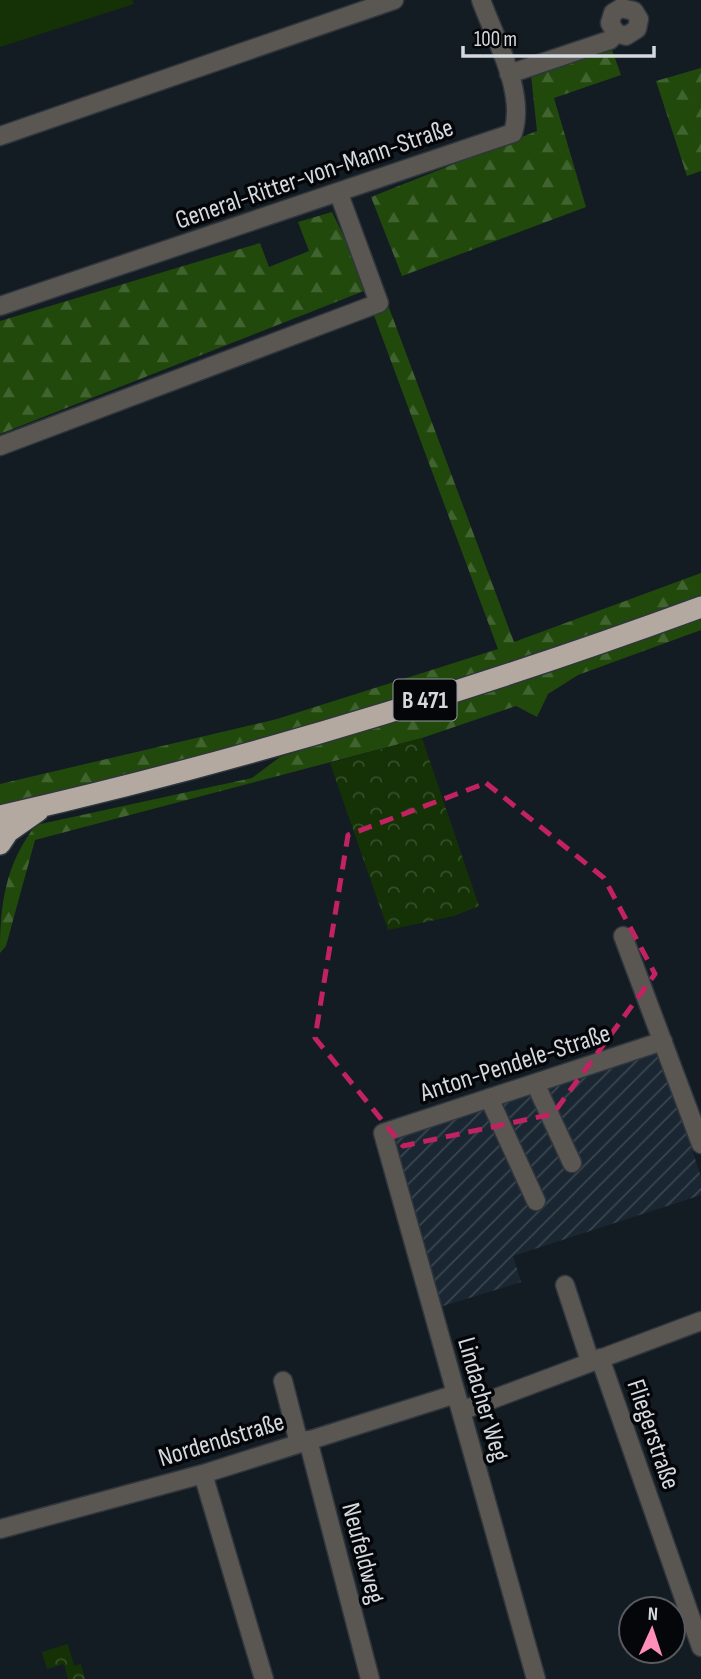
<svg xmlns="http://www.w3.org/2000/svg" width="701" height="1679" viewBox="0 0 701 1679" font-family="'Sofia Sans Condensed',sans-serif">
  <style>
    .industrial { fill: url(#industrial-furrows) }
    .grass { fill: #143206 }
    .forest { fill: url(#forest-firs) }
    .park { fill: url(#park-crowns) }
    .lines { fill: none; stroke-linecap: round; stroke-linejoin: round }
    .minor-casing { stroke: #2f363d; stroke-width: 21 }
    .highway-casing { stroke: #2f363d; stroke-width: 24 }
    .minor { stroke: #5a5652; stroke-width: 18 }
    .highway { stroke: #b3a9a0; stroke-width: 21 }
    .marked { fill: none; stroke: #c32262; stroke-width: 5; stroke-dasharray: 14 9; stroke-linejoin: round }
    .labels { text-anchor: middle; stroke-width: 7; stroke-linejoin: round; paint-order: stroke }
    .shield { fill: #040609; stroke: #969a9e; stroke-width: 2 }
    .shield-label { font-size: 24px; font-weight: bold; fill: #d4d9de }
    .street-label { font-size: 26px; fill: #d4d9de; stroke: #040609 }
  </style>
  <defs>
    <pattern id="industrial-furrows" width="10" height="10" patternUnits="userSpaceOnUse" patternTransform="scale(1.75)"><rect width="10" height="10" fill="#1a2732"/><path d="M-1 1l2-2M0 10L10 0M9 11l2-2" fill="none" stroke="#3a464f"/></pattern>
    <pattern id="forest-firs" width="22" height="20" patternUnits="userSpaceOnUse" patternTransform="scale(1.75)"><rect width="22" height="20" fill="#21490c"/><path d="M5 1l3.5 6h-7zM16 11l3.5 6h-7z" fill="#40632f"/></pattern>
    <pattern id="park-crowns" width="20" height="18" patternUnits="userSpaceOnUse" patternTransform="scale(1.75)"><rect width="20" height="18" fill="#143206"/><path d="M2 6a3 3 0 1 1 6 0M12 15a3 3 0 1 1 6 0" fill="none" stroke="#354f2a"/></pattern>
  </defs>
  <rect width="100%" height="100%" fill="#141c23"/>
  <path class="industrial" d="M659 1048 701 1177V1195L513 1256 521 1282 440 1307 391 1136Z"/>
  <path class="grass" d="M0 0H132L134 4 0 47Z"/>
  <path class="forest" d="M611 47 621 75 554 98 586 207 402 276 371 197 537 131 531 75Z
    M701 68V171L687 176 656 81Z
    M332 212 369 289 0 434V321L260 243 269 267 309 251 298 222Z
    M388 305 514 642 701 573V598L592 638 272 740 0 809V784L277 719 498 649 372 310Z
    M701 617V630L578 675 548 694 537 717 516 706 422 738 35 840 6 946 0 953C0 905 5 864 36 825L252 778 280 757 600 655Z"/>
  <path class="park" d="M422 738 479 906 454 916 388 930 330 763Z
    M68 1644 74 1666 81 1664 85 1679H68L64 1664 47 1669 42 1652Z"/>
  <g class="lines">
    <defs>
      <path id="minor" d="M509 74 610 40 616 33 610 23 613 13 621 8 634 11 639 19 637 29 626 36 616 33
        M0 136 394 0
        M0 306 513 133C526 92 495 39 481 0
        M0 446 379 303 339 194
        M623 936 701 1144
        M535 1083 572 1163
        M489 1098 536 1201
        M565 1285 590 1361
        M600 1358 701 1647
        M283 1381 299 1443
        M461 1411 701 1321
        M308 1440 370 1679
        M203 1474 264 1679
        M0 1529 203 1474 456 1394
        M536 1679 383 1133 663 1041"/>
      <path id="highway" d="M0 816C238 762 472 691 701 607
        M0 844 8 832 38 811"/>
    </defs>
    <use href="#minor" class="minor-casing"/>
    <use href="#highway" class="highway-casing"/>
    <use href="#minor" class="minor"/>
    <use href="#highway" class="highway"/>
  </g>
  <path class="marked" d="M486 783 604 878 655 974 553 1114 403 1146 315 1038 348 835Z"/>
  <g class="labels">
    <rect class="shield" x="393.5" y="679.5" width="63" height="41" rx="5"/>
    <g class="shield-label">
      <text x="425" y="708">B 471</text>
    </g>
    <g class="street-label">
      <text transform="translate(314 173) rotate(-19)" y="9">General-Ritter-von-Mann-Straße</text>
      <text transform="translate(515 1062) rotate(-18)" y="9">Anton-Pendele-Straße</text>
      <text transform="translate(484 1399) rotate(74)" y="9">Lindacher Weg</text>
      <text transform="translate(654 1434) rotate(71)" y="9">Fliegerstraße</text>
      <text transform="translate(221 1439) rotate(-17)" y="9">Nordendstraße</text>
      <text transform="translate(364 1553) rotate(75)" y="9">Neufeldweg</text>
    </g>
  </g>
  <g transform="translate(652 1630) rotate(3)"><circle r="33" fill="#040609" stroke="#575a5e" stroke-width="2"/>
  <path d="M0-5L12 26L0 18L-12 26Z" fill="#ff8eb9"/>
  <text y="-10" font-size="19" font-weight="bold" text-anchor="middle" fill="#d4d9de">N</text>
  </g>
  <path d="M463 46v10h191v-10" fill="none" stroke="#d4d9de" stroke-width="3.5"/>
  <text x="474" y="46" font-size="21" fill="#d4d9de" stroke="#040609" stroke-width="5" paint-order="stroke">100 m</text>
</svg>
